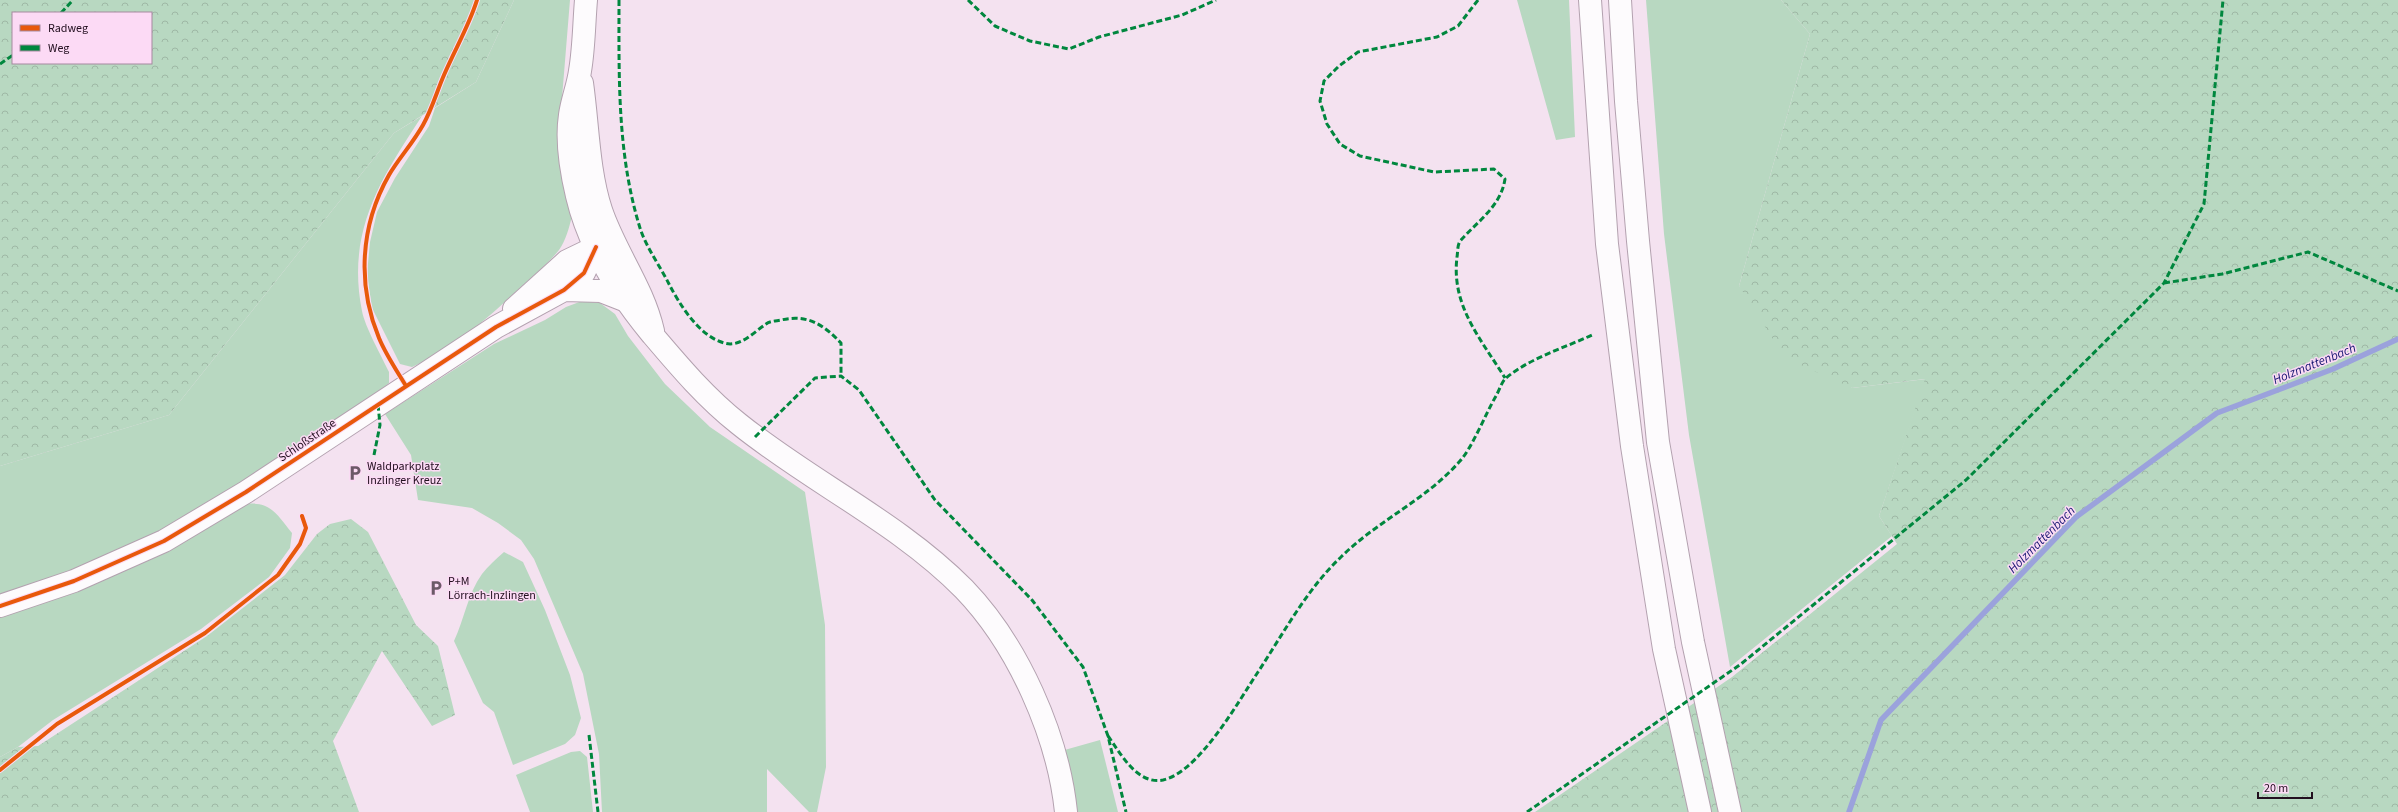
<svg xmlns="http://www.w3.org/2000/svg" width="2398" height="812" viewBox="0 0 2398 812" font-family="'Source Sans 3',sans-serif">
  <style>
    .grass { fill: #b8d8c1 }
    .forest { fill: url(#forest-crowns); fill-rule: evenodd }
    .lines { fill: none; stroke-linecap: round; stroke-linejoin: round }
    .stream { stroke: #9ba2dc; stroke-width: 5.5 }
    .secondary-casing { stroke: #b3a1af; stroke-width: 24 }
    .primary-casing { stroke: #b3a1af; stroke-width: 24 }
    .highway-casing { stroke: #b3a1af; stroke-width: 24 }
    .secondary { stroke: #fdfbfd; stroke-width: 22 }
    .primary { stroke: #fdfbfd; stroke-width: 22 }
    .highway { stroke: #fdfbfd; stroke-width: 22 }
    .quiet { stroke: #00873e; stroke-width: 3; stroke-dasharray: 6 3; stroke-linecap: butt }
    .cycleway-casing { stroke: #fcdaf5; stroke-width: 6 }
    .cycleway { stroke: #e8590c; stroke-width: 4 }
    .labels { text-anchor: middle; stroke-width: 3; stroke-linejoin: round; paint-order: stroke }
    .street-label { font-size: 12px; fill: #220f1f; stroke: #fcdaf5 }
    .poi-label { font-size: 12px; fill: #220f1f; stroke: #fcdaf5; text-anchor: start }
    .water-label { font-size: 13px; font-style: italic; fill: #191972; stroke: #fcdaf5 }
  </style>
  <defs>
    <pattern id="forest-crowns" width="20" height="18" patternUnits="userSpaceOnUse"><rect width="20" height="18" fill="#b8d8c1"/><path d="M2 6a3 3 0 1 1 6 0M12 15a3 3 0 1 1 6 0" fill="none" stroke="#9eb8a5"/></pattern>
  </defs>
  <rect width="100%" height="100%" fill="#f4e2f0"/>
  <path class="grass" d="M514 0H570L561 110 572 216C569 228 566 240 559 250 548 264 533 276 520 288 484 321 457 346 412 367L400 364 372 308 367 274 370 242 377 212 395 178 429 126 435 108 476 82Z
    M1517 0H1569L1575 137 1556 140Z
    M1646 0H1781L1810 34 1739 286 1852 388 1926 379 1879 516 1892 536 1730 667 1689 435 1664 234Z
    M422 116C381 179 346 231 362 311 365 327 381 355 389 372V383L247 504C271 501 278 516 292 533L290 548 269 577 201 629 53 720 18 747 0 757V466L169 415 394 133Z
    M582 301 600 303 615 314 628 336 665 384 710 427 805 492 825 625 826 767 817 812H809L767 769V812H602L599 754 583 674 534 559 521 540 498 523 472 508 418 500 411 455 385 414 494 344 545 320 566 307Z
    M504 552 523 562 545 610 570 675 581 718 575 735 565 744 513 765 494 712 483 703 454 641C464 620 468 593 482 574 488 566 496 559 504 552Z
    M1100 740 1118 812H1075L1061 751Z
    M580 751 587 757 593 812H530L516 775 571 752Z"/>
  <path class="forest" d="M0 0H514L476 82 394 133 169 415 0 466ZM13 13H151V63H13Z
    M1781 0H2398V812H1535L1732 677 1897 544 1879 516 1925 379 1852 388 1785 358 1739 286 1810 34Z
    M351 519 368 532 416 625 438 646 455 715 432 726 382 651 333 741 359 812H0V757L18 747 38 746 207 636 285 575 317 534 330 524Z"/>
  <g class="lines">
    <path class="stream" d="M1849 812 1881 720 2076 517 2217 413 2333 369 2398 339"/>
    <defs>
      <path id="secondary" d="M564 290 601 291 624 300
        M514 309 567 261 596 247
        M0 606 74 581 164 541 246 492 496 327 564 290 584 273 596 247"/>
      <path id="primary" d="M586 0C584 23 584 48 580 71 578 86 572 100 570 115 566 141 571 171 577 196 589 247 618 293 651 333 679 366 705 397 739 424 811 482 899 523 964 589 1018 645 1058 735 1066 812
        M582 83C588 125 588 170 601 210 615 252 643 287 653 331"/>
      <path id="highway" d="M1590 0 1607 244 1632 446 1664 649 1700 812
        M1620 0 1626 101 1638 241 1658 442 1693 642 1730 812"/>
    </defs>
    <use href="#secondary" class="secondary-casing"/>
    <use href="#primary" class="primary-casing"/>
    <use href="#highway" class="highway-casing"/>
    <use href="#secondary" class="secondary"/>
    <use href="#primary" class="primary"/>
    <use href="#highway" class="highway"/>
    <path class="quiet" d="M619 0C619 77 617 154 640 228 646 247 660 266 669 284 680 305 699 336 724 343 740 348 754 332 766 324 770 321 776 321 781 320 807 314 823 324 841 343V376
      M968 0 995 26 1030 41 1069 49 1099 37 1182 15 1216 0
      M1478 0 1458 26 1437 37 1358 52 1339 66 1324 81 1320 101 1327 124 1340 144 1360 156 1434 172 1494 169 1505 179C1501 206 1478 221 1461 240 1457 244 1458 252 1457 257 1451 306 1481 339 1505 378
      M61 13 73 0
      M0 64 13 55
      M2164 283 2222 274 2308 252 2398 291
      M755 437 815 378 841 376 859 390 935 500 1032 600 1083 667 1108 736 1126 812
      M374 455 380 425 378 404
      M589 735 598 812
      M1108 736C1121 754 1137 785 1163 780 1199 772 1238 702 1258 672 1283 634 1307 589 1341 557 1377 521 1426 500 1460 461 1472 448 1486 413 1496 396 1499 391 1502 381 1506 378 1530 358 1564 348 1592 335
      M1527 812 1741 664 1966 480 2164 283 2204 204 2223 0"/>
    <defs>
      <path id="cycleway" d="M406 386C397 371 386 355 379 338 357 285 360 226 389 175 399 158 413 143 423 125 432 109 437 91 444 75 455 49 469 26 477 0
        M0 606 74 581 164 541 246 492 496 327 564 290 584 273 596 247
        M0 770 57 724 205 633 278 575 300 544 306 528 302 516"/>
    </defs>
    <use href="#cycleway" class="cycleway-casing"/>
    <use href="#cycleway" class="cycleway"/>
  </g>
  <defs>
    <symbol id="parking-bare" viewBox="-9 -9 18 18"><path d="M-3.5-5.5H1a3.5 3.5 0 0 1 0 7H-1V5.5H-3.5ZM-1-3.4V-.6H.8a1.4 1.4 0 0 0 0-2.8Z" fill="#6c5968" stroke="#fcdaf5" stroke-width="2.5" paint-order="stroke"/></symbol>
  </defs>
  <g fill-rule="evenodd">
    <use href="#parking-bare" x="344" y="462" width="22" height="22"/>
    <use href="#parking-bare" x="425" y="577" width="22" height="22"/>
  </g>
  <g class="labels">
    <g class="street-label">
      <text transform="translate(307 440) rotate(-34)" y="4">Schloßstraße</text>
    </g>
    <g class="poi-label">
      <text x="367" y="470">Waldparkplatz<tspan x="367" dy="14">Inzlinger Kreuz</tspan></text>
      <text x="448" y="585">P+M<tspan x="448" dy="14">Lörrach-Inzlingen</tspan></text>
    </g>
    <g class="water-label">
      <text transform="translate(2314 363) rotate(-22)" y="5">Holzmattenbach</text>
      <text transform="translate(2041 539) rotate(-45)" y="5">Holzmattenbach</text>
    </g>
  </g>
  <rect x="12" y="12" width="140" height="52" fill="#fcdaf5" stroke="#a5899f"/>
  <rect x="20" y="25" width="20" height="6" fill="#e8590c" stroke="#a5899f"/>
  <text x="48" y="32" font-size="12" fill="#220f1f">Radweg</text>
  <rect x="20" y="45" width="20" height="6" fill="#00873e" stroke="#a5899f"/>
  <text x="48" y="52" font-size="12" fill="#220f1f">Weg</text>
  <path d="M2258 792v6h54v-6" fill="none" stroke="#220f1f" stroke-width="2"/>
  <text x="2264" y="792" font-size="12" fill="#220f1f" stroke="#fcdaf5" stroke-width="3" paint-order="stroke">20 m</text>
</svg>
